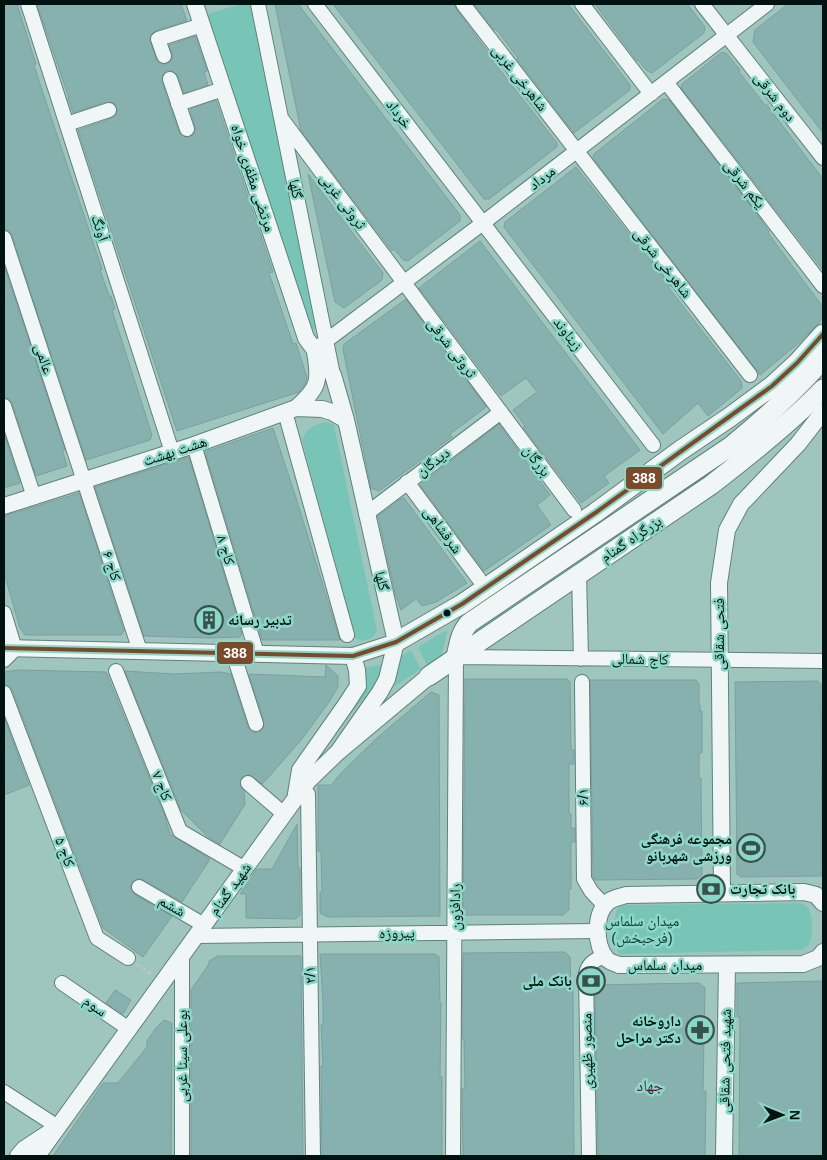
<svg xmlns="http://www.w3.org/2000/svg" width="827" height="1160" viewBox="0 0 827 1160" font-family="Arial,'Noto Naskh Arabic',sans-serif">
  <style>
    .green { fill: #78c5b7 }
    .building { fill: #87b1ae; stroke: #7e9f9c }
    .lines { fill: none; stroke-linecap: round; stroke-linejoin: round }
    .minor-casing { stroke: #60827c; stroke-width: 16 }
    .major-casing { stroke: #60827c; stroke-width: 18 }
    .highway-casing { stroke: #60827c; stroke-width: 21 }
    .path { stroke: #b9c6c3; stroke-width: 2.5; stroke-dasharray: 4 2.5; stroke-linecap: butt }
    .minor { stroke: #f0f6f5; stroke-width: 14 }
    .major { stroke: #f0f6f5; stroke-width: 16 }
    .highway { stroke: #f0f6f5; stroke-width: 19 }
    .bus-1-casing { stroke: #8dd7c8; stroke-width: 8 }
    .bus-1 { stroke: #7a4b2a; stroke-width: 4 }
    .bus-dot { fill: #001310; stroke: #8dd7c8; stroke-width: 2 }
    .labels { text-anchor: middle; stroke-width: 5; stroke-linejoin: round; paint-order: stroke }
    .street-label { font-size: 15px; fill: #001310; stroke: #8dd7c8 }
    .poi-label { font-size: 15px; font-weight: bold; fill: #001310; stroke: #8dd7c8; text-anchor: end }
    .park-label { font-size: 15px; fill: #0e4038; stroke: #8dd7c8 }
    .neighbourhood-label { font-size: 16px; fill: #57152f; stroke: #8dd7c8 }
    .line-badge { stroke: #8dd7c8; stroke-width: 2 }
    .badge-label { font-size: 14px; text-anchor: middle; font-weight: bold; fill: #fff }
  </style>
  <rect width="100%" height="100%" fill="#9ec6be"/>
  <path class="green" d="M241 4H252L318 329H310L204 15Z
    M327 422 334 425 377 631 372 638 362 641 355 638 302 440C307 428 315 424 327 422Z
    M445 631 447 632 442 655 427 665 418 647Z
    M411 650 421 669 394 687 399 666 400 657Z
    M381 665C382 682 357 706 346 719L360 669Z
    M797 903C801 903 805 904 808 908 813 915 814 936 809 944 807 948 803 949 799 950L625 954H620C613 947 612 914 619 906L623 905Z"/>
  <path class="building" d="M4 4H17L36 64 34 65 41 87 102 269 100 270 109 296H111L115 309 112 310 152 435 150 440 86 460 12 235 9 231 4 229Z
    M37 4H181L187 21 155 31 150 37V42L158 62 166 64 170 62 173 57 169 45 195 36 207 71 204 72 208 85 184 93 178 76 171 70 163 74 162 82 179 132 185 137 193 135 196 130 190 109 216 100 273 272 269 273 293 344 296 343 307 378 305 384 299 392 177 431 78 130 112 118 116 115 117 108 114 103 107 102 73 113 68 98H69Z
    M275 4H298L460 215V221L408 261 403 260 394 249 392 251 301 131Z
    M333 4H454L456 9 490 55 489 56 557 143V147L489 199H484Z
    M474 4H568L630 85V90L574 133 517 59 518 58 496 29 494 30Z
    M595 4H687L705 27 704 33 652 73 646 70 638 60 637 61Z
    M788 4H823V133L753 42 755 30Z
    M722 52 727 54 740 70 739 72 765 105 766 104 823 179V270L681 88 682 84Z
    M663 99 669 100 745 198 769 231 768 233 823 307V317L818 324 800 342 760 375 593 158 594 154Z
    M576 167 670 286 668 287 741 381 742 388 708 416 698 403 663 434 504 227 505 222Z
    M308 174 383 273 382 280 344 308 335 302Z
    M480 241 640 450 604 476 609 483 581 503 523 427H526L513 410 537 392 526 378 501 396 419 288Z
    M4 265 65 450 62 449 67 466 36 476 12 403 9 399 4 397Z
    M406 299 486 406 485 408 450 434 452 437 379 491 371 488 343 349 344 344Z
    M499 424 550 495 537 505 551 525 484 571 420 485Z
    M273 428 296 498 340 640H262L205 452Z
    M4 433 20 483 4 488Z
    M189 457 242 634 240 637 209 638 144 636 95 487Z
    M79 493 124 631 121 635H25L20 628 4 573V516Z
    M402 498H404L467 583 436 602 422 606 416 599 401 610 395 593 378 516Z
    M326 665 338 676V687L329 702 302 739 266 780 262 784 250 775 242 777 240 785 244 791 245 804 220 844 208 837 181 810 125 671 173 674 221 672 231 674 248 727 251 731 255 733 263 729 264 722 249 674 325 677Z
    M19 670 106 672 164 814 170 834 210 859 182 902 143 879H135L132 882 130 887 134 894 172 916 143 957 103 928 12 690 9 686 4 684V672Z
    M465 679H567L570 682 571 750H574V764H569V814H571V828H575V842H571V889H569V910L563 915H463Z
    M590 680H696L699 684V705H700V711H702V753H699V778H701L702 875 697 879 595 880 593 877Z
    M818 681 821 684 822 876 741 877 737 874V870L735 682Z
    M431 692 439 695 440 916 328 917 320 913V892H322L321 851H318V785H331L343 771 377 738Z
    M4 717 29 785 4 795Z
    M297 824 298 868H300V915L296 919 246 918V894H240L257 869H272Z
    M565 952 570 957 571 990H573L574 1156H463L462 1089H465L464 1039H463L462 1034 463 953Z
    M320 954H435L439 957 440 1003H441L440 1077H442V1156H322L321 1066H323L321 1025H323V1002Z
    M218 956H301L303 1156H191V990L209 964V961Z
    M823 981V1156H739L740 1017H737V983Z
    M699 983 705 988 703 1091H706L705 1156H598L595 985Z
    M115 990 131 1000 123 1014 106 1003Z
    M164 1020 172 1023 171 1156H53L103 1083H118L147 1047V1041L155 1029Z"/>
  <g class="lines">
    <defs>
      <path id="minor" d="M28 4 172 452
        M258 4 333 375
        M315 4 653 445
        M463 4 750 375
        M582 4 651 94
        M702 4 823 158
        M164 56 158 39 202 25
        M170 79 187 129
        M666 82 823 286
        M178 104 223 89
        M281 118 574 510
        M67 124 109 110
        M4 238 140 651
        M314 350 483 223 767 4
        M4 406 34 497
        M285 412 347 635
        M194 445 257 654
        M407 482 479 579
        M366 514 501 412
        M579 573 581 659
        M4 613 15 649 4 660
        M233 653 256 724
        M116 671 180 831 245 869
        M582 682 584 879 591 891 605 906
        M4 693 97 938 128 958
        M248 783 284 814
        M308 794 313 1156
        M139 887 204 925
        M196 936 598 931
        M182 956V1156
        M62 983 129 1029
        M4 1092 58 1127
        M453 1156 456 657 823 661
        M589 1156 586 974C588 963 595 960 604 956"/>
      <path id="major" d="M195 4 306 338 333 375 346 420 396 642 387 679 380 692 338 752
        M296 408C319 388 320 381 315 352
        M4 506 194 445 296 408 322 409 332 412 346 420
        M4 648 353 656 396 642
        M296 794 300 770 347 703 358 686 357 670 353 656
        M722 892 719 583 727 530 741 504 798 444 823 412
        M823 903 816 895 804 892 626 895C620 897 613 898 608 902 594 914 595 945 606 958 609 962 614 963 619 965L803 964 818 958 823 952
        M18 1156 24 1149 50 1132
        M37 1156 308 781 338 752 429 676
        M724 1156 727 965"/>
      <path id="highway" d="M396 642 462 604 595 513 681 450 730 417 772 386 797 363 823 334
        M456 657C459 644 460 633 469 623L731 446C764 419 795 392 823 359
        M429 676 711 485C750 455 789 424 823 389"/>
    </defs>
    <use href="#minor" class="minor-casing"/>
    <use href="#major" class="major-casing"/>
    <use href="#highway" class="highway-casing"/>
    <path class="path" d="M137 964 151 974"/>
    <use href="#minor" class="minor"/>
    <use href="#major" class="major"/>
    <use href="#highway" class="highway"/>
    <defs>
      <path id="bus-1" d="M4 648 353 656 396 642 462 604 595 513 772 386 797 363 823 334"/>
    </defs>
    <use href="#bus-1" class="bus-1-casing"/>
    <use href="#bus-1" class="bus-1"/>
  </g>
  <defs>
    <symbol id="building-ring" viewBox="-11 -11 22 22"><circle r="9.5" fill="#8dd7c8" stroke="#37524d" stroke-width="1.5"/><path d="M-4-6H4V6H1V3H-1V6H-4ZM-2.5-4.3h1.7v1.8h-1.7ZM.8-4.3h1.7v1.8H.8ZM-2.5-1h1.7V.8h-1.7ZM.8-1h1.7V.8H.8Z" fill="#37524d"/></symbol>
    <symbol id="stadium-ring" viewBox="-11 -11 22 22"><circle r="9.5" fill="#8dd7c8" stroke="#37524d" stroke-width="1.5"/><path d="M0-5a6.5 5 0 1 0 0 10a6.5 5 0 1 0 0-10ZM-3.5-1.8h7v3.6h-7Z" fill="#37524d"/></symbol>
    <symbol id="bank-ring" viewBox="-11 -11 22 22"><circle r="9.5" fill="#8dd7c8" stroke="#37524d" stroke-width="1.5"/><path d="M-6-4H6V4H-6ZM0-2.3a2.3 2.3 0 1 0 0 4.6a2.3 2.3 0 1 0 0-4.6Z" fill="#37524d"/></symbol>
    <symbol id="pharmacy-ring" viewBox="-11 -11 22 22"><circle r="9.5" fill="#8dd7c8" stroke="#37524d" stroke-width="1.5"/><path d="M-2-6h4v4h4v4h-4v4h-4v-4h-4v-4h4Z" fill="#37524d"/></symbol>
  </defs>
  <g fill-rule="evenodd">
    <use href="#building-ring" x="193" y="604" width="32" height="32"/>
    <use href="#stadium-ring" x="735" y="832" width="32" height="32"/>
    <use href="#bank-ring" x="695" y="873" width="32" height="32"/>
    <use href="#bank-ring" x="575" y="965" width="32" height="32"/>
    <use href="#pharmacy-ring" x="684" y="1014" width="32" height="32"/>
  </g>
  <circle class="bus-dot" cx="447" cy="613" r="4.5"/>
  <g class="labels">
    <g class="street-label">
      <text transform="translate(520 78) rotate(52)" y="5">شاهرخی غربی</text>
      <text transform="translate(775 97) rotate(52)" y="5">دوم شرقی</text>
      <text transform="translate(399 114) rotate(53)" y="5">خرداد</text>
      <text transform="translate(253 178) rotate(72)" y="5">مرتضی مظفری خواه</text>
      <text transform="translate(542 178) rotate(-38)" y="5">مرداد</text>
      <text transform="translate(745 184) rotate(52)" y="5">یکم شرقی</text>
      <text transform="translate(296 189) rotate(78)" y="5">گلها</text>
      <text transform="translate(343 201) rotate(53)" y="5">ثروتی غربی</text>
      <text transform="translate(100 228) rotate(72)" y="5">آونگ</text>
      <text transform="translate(663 263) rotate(52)" y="5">شاهرخی شرقی</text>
      <text transform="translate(568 334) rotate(53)" y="5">زیناوند</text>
      <text transform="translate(452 348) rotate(53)" y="5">ثروتی شرقی</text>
      <text transform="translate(44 359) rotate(72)" y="5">عالمی</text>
      <text transform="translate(175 451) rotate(-18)" y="5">هشت بهشت</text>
      <text transform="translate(537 461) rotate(53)" y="5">بزرگان</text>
      <text transform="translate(433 462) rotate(-37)" y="5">دیدگان</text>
      <text transform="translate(443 530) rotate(54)" y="5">شرفشاهی</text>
      <text transform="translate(631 539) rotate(-34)" y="5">بزرگراه گمنام</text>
      <text transform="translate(226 550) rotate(73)" y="5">کاج ۸</text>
      <text transform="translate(112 566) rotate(72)" y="5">کاج ۶</text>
      <text transform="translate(382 581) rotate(77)" y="5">گلها</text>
      <text transform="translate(719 634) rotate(-90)" y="5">فتحی شقاقی</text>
      <text transform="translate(640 659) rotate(1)" y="5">کاج شمالی</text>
      <text transform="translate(162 786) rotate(68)" y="5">کاج ۷</text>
      <text transform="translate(583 797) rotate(-91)" y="5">۶/۱</text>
      <text transform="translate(65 852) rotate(69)" y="5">کاج ۵</text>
      <text transform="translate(230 889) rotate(-54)" y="5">شهید گمنام</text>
      <text transform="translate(172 906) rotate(30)" y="5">ششم</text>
      <text transform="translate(455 907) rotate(-90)" y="5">رادافزون</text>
      <text transform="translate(397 933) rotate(-1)" y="5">پیروزه</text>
      <text x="665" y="970">میدان سلماس</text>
      <text transform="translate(310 975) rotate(-91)" y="5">۲/۱</text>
      <text transform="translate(95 1006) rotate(35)" y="5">سوم</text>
      <text transform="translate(587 1051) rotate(-91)" y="5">منصور ظهیری</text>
      <text transform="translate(182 1056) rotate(-90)" y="5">بوعلی سینا غربی</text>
      <text transform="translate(725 1061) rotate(-89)" y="5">شهید فتحی شقاقی</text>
    </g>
    <g class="poi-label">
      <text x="228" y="625" text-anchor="start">تدبیر رسانه</text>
      <text x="732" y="844">مجموعه فرهنگی<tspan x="732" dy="17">ورزشی شهربانو</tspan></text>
      <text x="730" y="894" text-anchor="start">بانک تجارت</text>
      <text x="572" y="986">بانک ملی</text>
      <text x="681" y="1026">داروخانه<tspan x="681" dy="17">دکتر مراحل</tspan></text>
    </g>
    <g class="park-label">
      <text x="642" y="926">میدان سلماس<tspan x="642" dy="17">(فرحبخش)</tspan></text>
    </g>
    <g class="neighbourhood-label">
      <text x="650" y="1091">جهاد</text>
    </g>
  </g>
  <g class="line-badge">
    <rect x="625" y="466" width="38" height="24" rx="5" fill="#7a4b2a"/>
    <rect x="216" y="641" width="38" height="24" rx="5" fill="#7a4b2a"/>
  </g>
  <g class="badge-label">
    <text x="644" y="483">388</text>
    <text x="235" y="658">388</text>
  </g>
  <rect width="827" height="1160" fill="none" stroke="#001310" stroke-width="10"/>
  <g transform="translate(782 1115) rotate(91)" stroke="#8dd7c8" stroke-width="4" paint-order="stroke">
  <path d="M0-4L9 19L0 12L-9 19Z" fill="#001310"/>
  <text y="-8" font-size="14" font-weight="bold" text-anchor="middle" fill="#001310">N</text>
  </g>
</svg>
